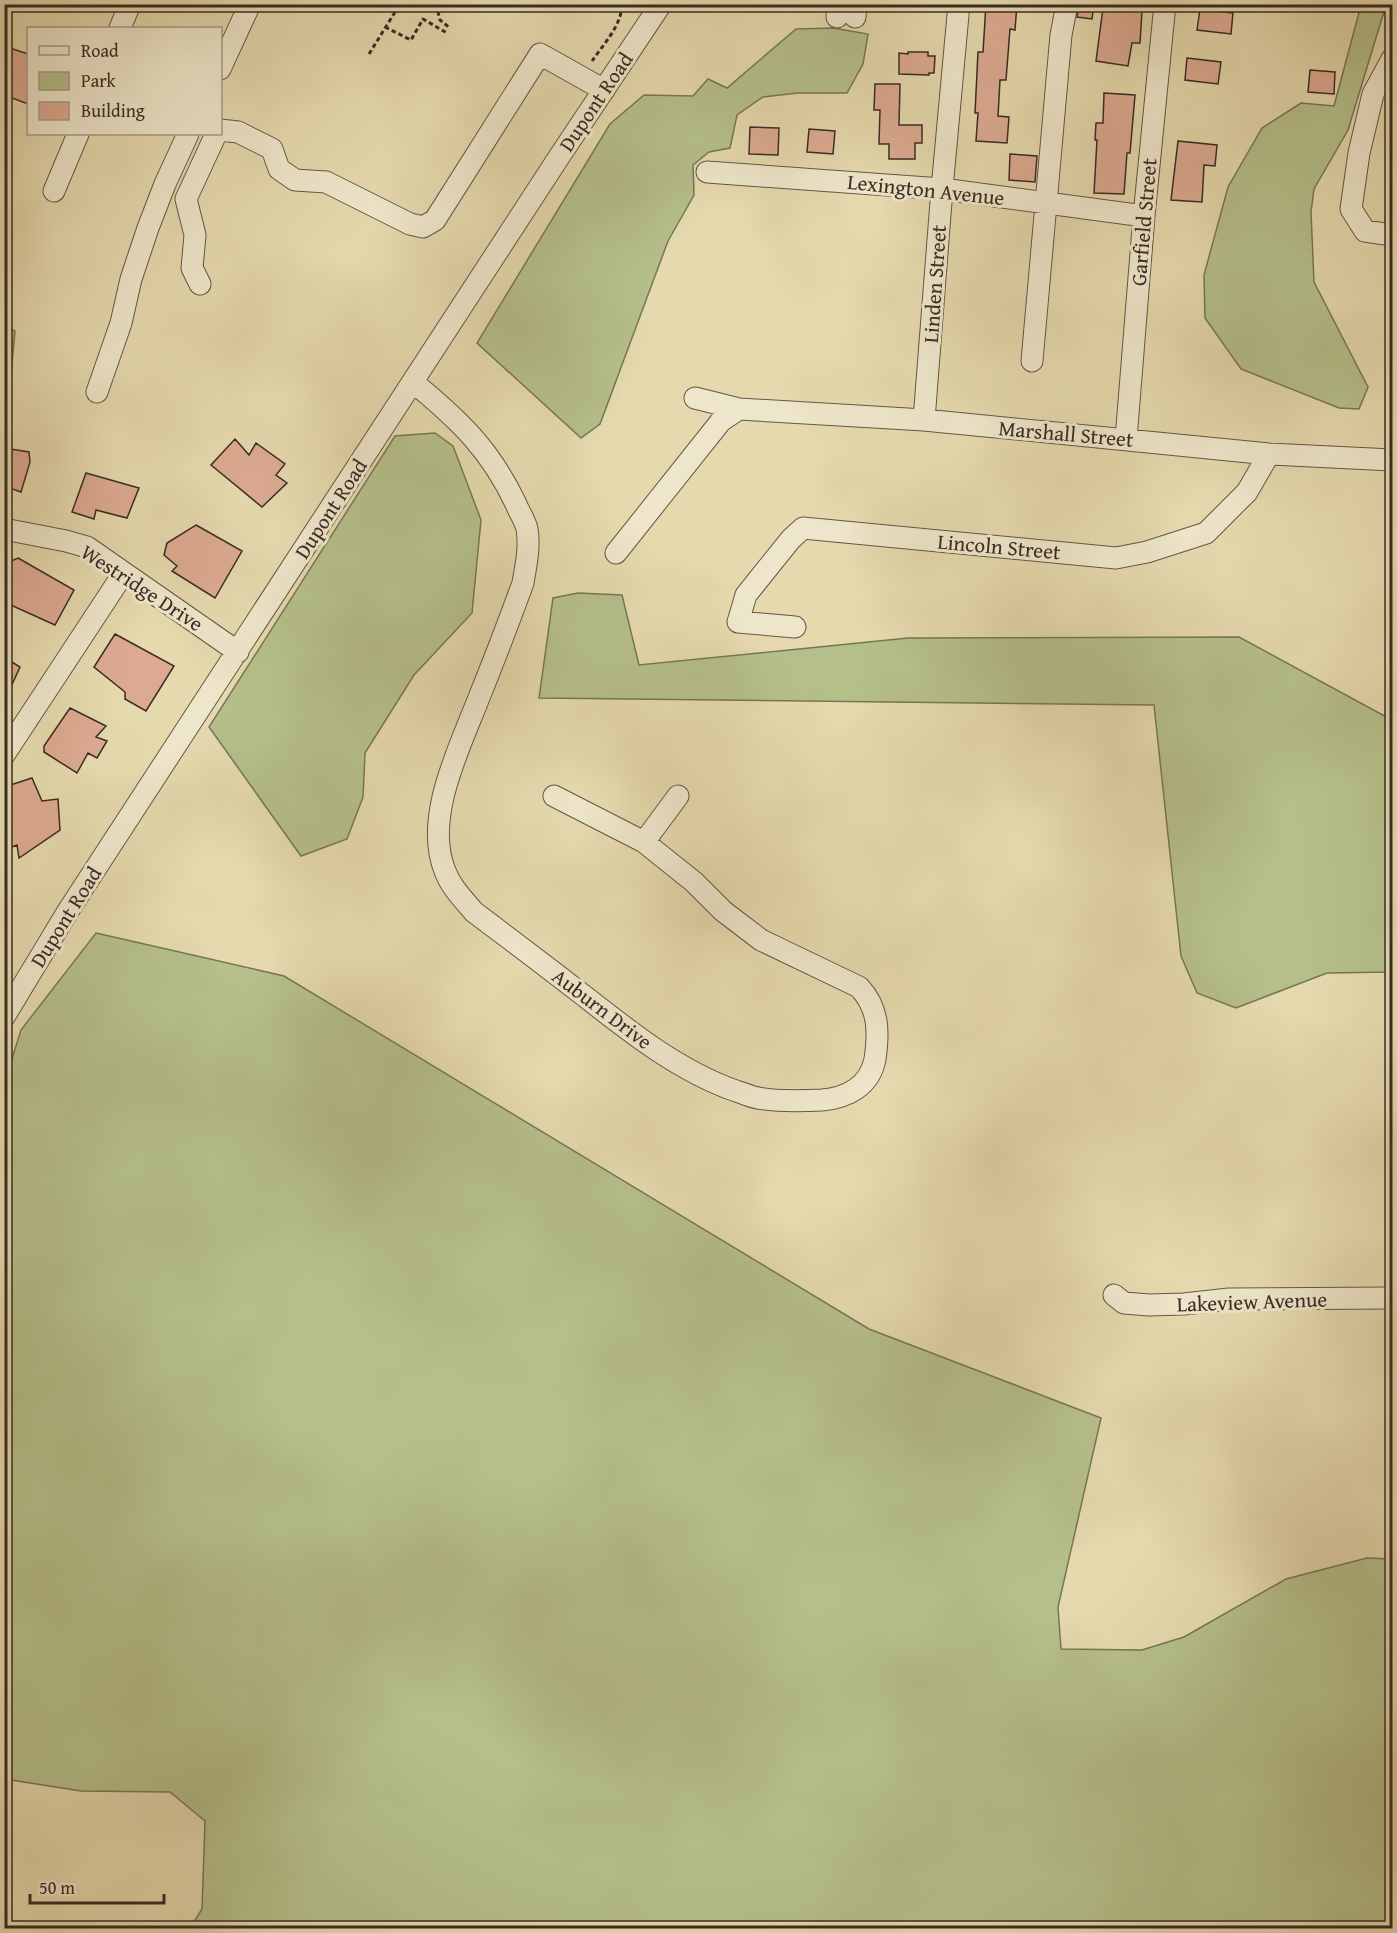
<svg xmlns="http://www.w3.org/2000/svg" width="1397" height="1933" viewBox="0 0 1397 1933" font-family="'Gentium Book Plus',serif">
  <style>
    .green { fill: #b5bf8a; stroke: #767658; stroke-width: 1.5 }
    .building { fill: #dcaa91; stroke: #382c25; stroke-width: 1.5 }
    .lines { fill: none; stroke-linecap: round; stroke-linejoin: round }
    .minor-casing { stroke: #635747; stroke-width: 23 }
    .path { stroke: #382c25; stroke-width: 3; stroke-dasharray: 4.5 3; stroke-linecap: butt }
    .minor { stroke: #eee6ca; stroke-width: 21 }
    .labels { text-anchor: middle; stroke-width: 6; stroke-linejoin: round; paint-order: stroke }
    .street-label { font-size: 21px; fill: #382c25; stroke: #eee6ca }
  </style>
  <rect width="100%" height="100%" fill="#e5d9ad"/>
  <filter id="stains"><feTurbulence type="fractalNoise" baseFrequency=".00333" numOctaves="4"/><feColorMatrix values="0 0 0 0 .2 0 0 0 0 .09 0 0 0 0 .02 0 0 0 .5 -.17"/></filter>
  <radialGradient id="worn" r=".72"><stop offset=".6" stop-color="#630" stop-opacity="0"/><stop offset="1" stop-color="#630" stop-opacity=".3"/></radialGradient>
  <path class="green" d="M1361 5H1386L1348 130 1314 189 1311 212 1314 282 1368 387 1359 409 1339 408 1241 369 1205 318 1204 275 1228 187 1262 128 1301 103 1334 106Z
    M833 28 868 34 863 64 847 93H798L763 97 737 115 730 148 709 152 693 165 694 195 668 241 600 424 581 438 477 343 610 124 644 95 693 96 708 79 727 88 796 29Z
    M4 326 15 331 9 396 5 398Z
    M435 433 453 446 481 520 472 613 414 675 365 753 363 797 347 839 301 856 209 727 395 436Z
    M578 593 622 595 639 665 908 638 1239 637 1392 720V972L1327 973 1236 1008 1197 993 1181 956 1154 705 539 698 553 598Z
    M96 933 284 976 869 1329 1101 1418 1058 1607 1061 1649 1142 1650 1184 1637 1286 1579 1367 1558 1392 1559V1928H190L202 1909 205 1821 170 1792 81 1791 5 1779V1081L21 1030Z"/>
  <path class="building" d="M986 4H1017L1015 30 1010 29 1006 80H1000L998 116 1009 117 1007 143 976 141 978 113H975L978 52H983Z
    M1079 4H1094L1092 19 1077 17Z
    M1103 8 1142 11 1140 43H1132L1128 66 1096 61Z
    M1200 9 1233 13 1231 34 1197 30Z
    M4 46 28 54V104L4 95Z
    M908 52H928V56H935L934 73H929V75L899 74V53L908 54Z
    M1187 58 1221 62 1218 84 1185 80Z
    M1310 70 1335 72 1334 94 1308 92Z
    M875 84H900L899 125H922V143H915V159H889V144H879L880 110H874Z
    M1104 93 1135 95 1130 153H1127L1124 194 1094 193 1097 140H1095L1096 123H1103Z
    M750 127 779 128 778 155 749 154Z
    M809 129 835 131 833 154 807 152Z
    M1178 141 1217 145 1215 166 1204 165 1202 202 1171 200Z
    M1010 154 1037 156 1035 182 1009 180Z
    M235 439 249 455 256 443 285 464 276 475 287 483 262 507 211 465Z
    M4 448 29 452 30 462 21 492 4 486Z
    M86 473 139 488 127 518 96 510 94 519 72 512Z
    M196 525 242 551 215 598 172 571 177 566 164 555 167 543Z
    M18 558 74 590 55 625 4 602V564Z
    M115 634 174 666 146 711 125 699V692L94 667Z
    M4 657 20 667 4 702Z
    M70 708 106 726 96 737 107 741 97 758 88 753 77 773 44 752V746Z
    M32 778 42 801 58 799 60 830 19 858 17 845 4 850V819L10 818 4 805V787Z"/>
  <g class="lines">
    <defs>
      <path id="minor" d="M837 17 838 4
        M855 17 856 4
        M120 28 130 4
        M1392 59 1373 94 1359 153 1351 209 1365 231 1392 235
        M220 69 250 4
        M220 130 238 132 272 149 279 169 295 180 326 182 410 224 423 227 435 220 540 54 604 90
        M707 172 942 189 1144 216
        M54 191 78 134
        M200 284 192 268 195 235 186 199 216 134
        M1032 361 1061 35 1067 4
        M413 382C459 420 490 449 516 504 519 512 525 520 527 529 530 547 526 565 523 583 509 621 495 658 480 695 461 745 423 817 445 871 451 887 463 899 474 912 510 939 547 967 583 995 630 1032 679 1071 736 1091 743 1093 751 1097 758 1098 778 1102 802 1101 822 1100 847 1098 870 1086 875 1059 879 1032 879 1008 859 987L761 940 723 911 694 882 644 842 554 796
        M97 392 121 323 131 279 148 228 165 184 188 134
        M695 398 739 409
        M924 420 942 189 959 4
        M1126 439 1144 216 1165 4
        M4 529 66 541 87 547 238 652
        M616 553 721 421 739 409 924 420 1269 454 1392 460
        M795 627 738 622 746 595 791 539 803 528 1116 558 1147 552 1206 533 1247 492 1269 454
        M4 755 123 574
        M644 842 678 796
        M4 1017 68 911 559 157 661 4
        M1114 1295 1124 1303 1149 1305 1184 1304 1229 1299 1392 1298"/>
    </defs>
    <use href="#minor" class="minor-casing"/>
    <path class="path" d="M436 4 440 20 450 28
      M385 27 411 40 423 19 447 33
      M369 54 400 4
      M592 61C603 45 622 25 622 4"/>
    <use href="#minor" class="minor"/>
  </g>
  <g class="labels">
    <g class="street-label">
      <text transform="translate(596 102) rotate(-56)" y="7">Dupont Road</text>
      <text transform="translate(926 190) rotate(6)" y="7">Lexington Avenue</text>
      <text transform="translate(1144 222) rotate(-85)" y="7">Garfield Street</text>
      <text transform="translate(935 284) rotate(-86)" y="7">Linden Street</text>
      <text transform="translate(1066 434) rotate(5)" y="7">Marshall Street</text>
      <text transform="translate(331 509) rotate(-57)" y="7">Dupont Road</text>
      <text transform="translate(999 547) rotate(5)" y="7">Lincoln Street</text>
      <text transform="translate(142 588) rotate(33)" y="7">Westridge Drive</text>
      <text transform="translate(66 917) rotate(-58)" y="7">Dupont Road</text>
      <text transform="translate(602 1009) rotate(37)" y="7">Auburn Drive</text>
      <text transform="translate(1252 1302) rotate(-2)" y="7">Lakeview Avenue</text>
    </g>
  </g>
  <rect width="1397" height="1933" fill="none" stroke="#e5d9ad" stroke-width="24"/>
  <rect x="6" y="6" width="1385" height="1921" fill="none" stroke="#382c25" stroke-width="3"/>
  <rect x="12" y="12" width="1373" height="1909" fill="none" stroke="#382c25" stroke-width="1.5"/>
  <rect x="27" y="27" width="195" height="108" fill="#eee6ca" stroke="#a59c88" stroke-width="1.5"/>
  <rect x="39" y="46" width="30" height="9" fill="#eee6ca" stroke="#a59c88" stroke-width="1.5"/>
  <text x="81" y="57" font-size="18" fill="#382c25">Road</text>
  <rect x="39" y="72" width="30" height="18" fill="#b5bf8a" stroke="#a59c88" stroke-width="1.5"/>
  <text x="81" y="87" font-size="18" fill="#382c25">Park</text>
  <rect x="39" y="102" width="30" height="18" fill="#dcaa91" stroke="#a59c88" stroke-width="1.5"/>
  <text x="81" y="117" font-size="18" fill="#382c25">Building</text>
  <path d="M30 1894v9h134v-9" fill="none" stroke="#382c25" stroke-width="3"/>
  <text x="39" y="1894" font-size="18" fill="#382c25" stroke="#eee6ca" stroke-width="4.5" paint-order="stroke">50 m</text>
  <rect width="100%" height="100%" filter="url(#stains)"/>
  <rect width="100%" height="100%" fill="url(#worn)"/>
</svg>
